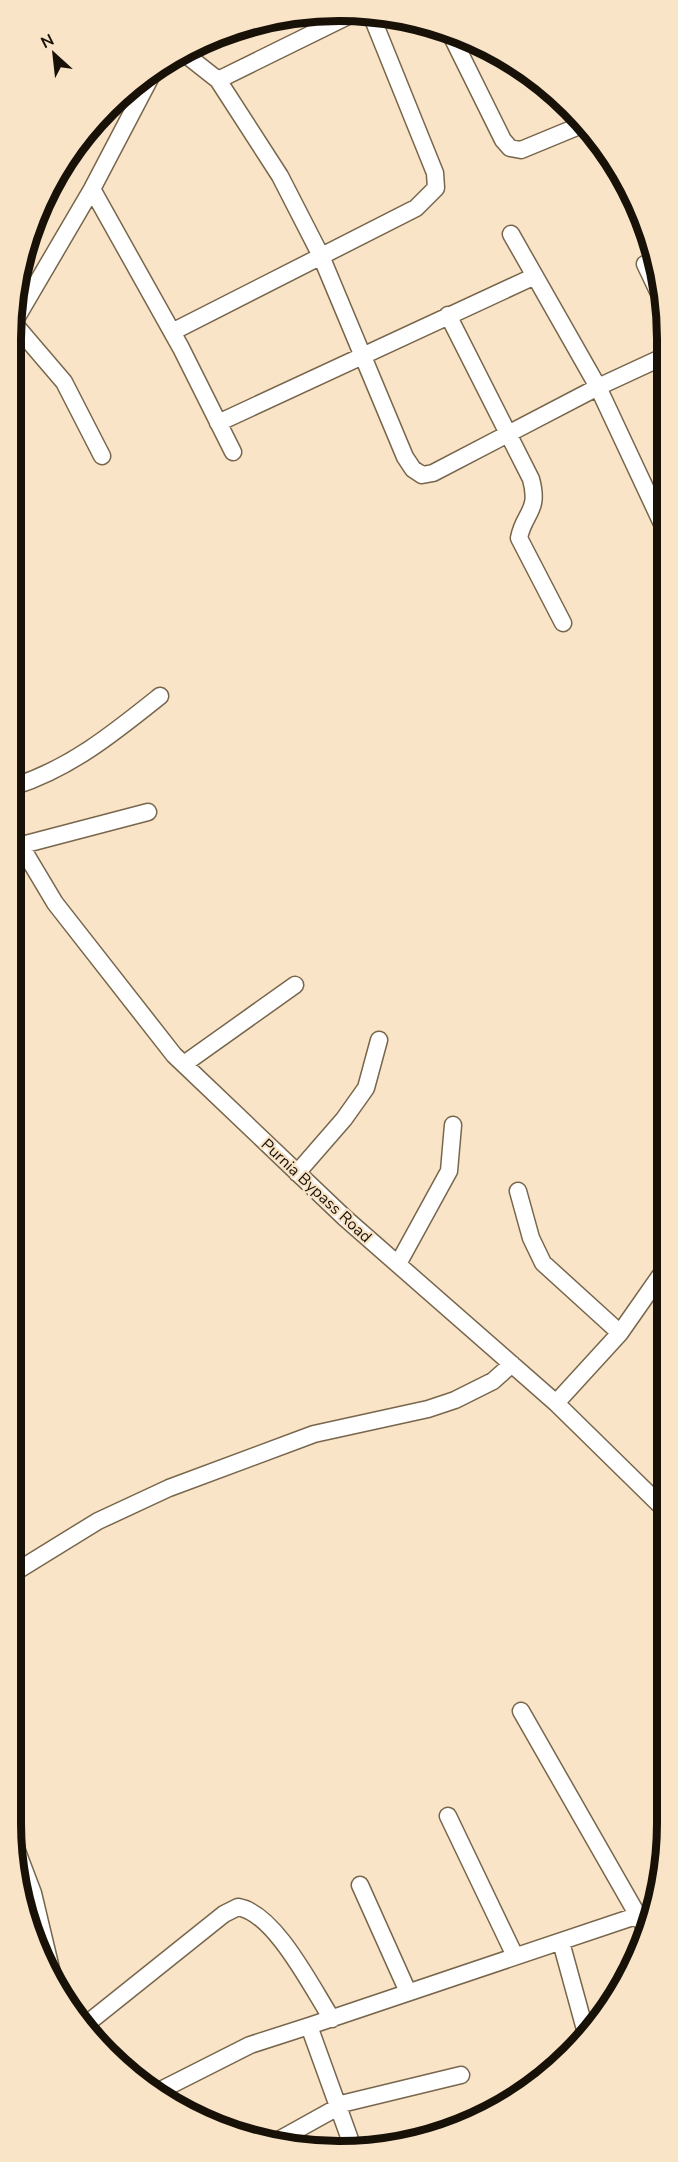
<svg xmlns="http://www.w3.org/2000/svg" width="678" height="2162" viewBox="0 0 678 2162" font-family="'Nunito Sans',sans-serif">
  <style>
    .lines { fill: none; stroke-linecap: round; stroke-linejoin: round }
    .minor-casing { stroke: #78664c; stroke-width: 19 }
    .minor { stroke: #fff; stroke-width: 16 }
    .labels { text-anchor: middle; stroke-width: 4.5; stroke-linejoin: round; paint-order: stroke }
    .street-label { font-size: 16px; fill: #181107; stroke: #f9e4c7 }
    .rim { fill: none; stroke: #181107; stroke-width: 8 }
  </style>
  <rect width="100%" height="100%" fill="#f9e4c7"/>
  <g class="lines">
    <defs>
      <path id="minor" d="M451 35 503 140 510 148 521 150 584 124
        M185 54 218 80 280 176 321 256 405 457 413 469 422 475 433 473 598 387 665 356
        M218 80 346 17
        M92 189 181 348 233 452
        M511 234 598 387 664 528
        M645 264 665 306
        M448 315 531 479C540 512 524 512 519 538L563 623
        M17 317 92 189 157 65
        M17 327 64 382 102 456
        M172 332 416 208 436 188 435 173 372 17
        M218 423 535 276
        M15 786C71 768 115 732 160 696
        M15 836 55 903 174 1055 345 1218 556 1403 662 1507
        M22 845 148 812
        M184 1064 295 985
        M297 1173 344 1119 366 1088 379 1040
        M518 1191 531 1238 543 1263 620 1333
        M398 1264 449 1171 453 1125
        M556 1403 620 1333 662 1273
        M12 1574 98 1521 169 1488 314 1434 428 1409 455 1400 493 1381 512 1364
        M521 1711 645 1928
        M448 1816 515 1956
        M14 1843 33 1893 53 1977
        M360 1885 408 1992
        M561 1942 586 2033
        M84 2026 224 1914 238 1907C275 1913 312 1988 332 2019
        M309 2026 352 2145
        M159 2091 250 2045 309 2026 639 1915
        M337 2105 461 2075
        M275 2142 338 2107"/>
    </defs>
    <use href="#minor" class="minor-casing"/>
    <use href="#minor" class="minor"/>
  </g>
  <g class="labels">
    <g class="street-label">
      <text transform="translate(317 1190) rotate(43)" y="6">Purnia Bypass Road</text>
    </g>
  </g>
  <path d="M0 0H678V2162H0ZM339 21H339A318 318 0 0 1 657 339V1823A318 318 0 0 1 339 2141H339A318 318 0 0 1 21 1823V339A318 318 0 0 1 339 21Z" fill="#f9e4c7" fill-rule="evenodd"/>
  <path class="rim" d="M339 21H339A318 318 0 0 1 657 339V1823A318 318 0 0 1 339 2141H339A318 318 0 0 1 21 1823V339A318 318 0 0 1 339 21Z"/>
  <g transform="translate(54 54) rotate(333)" stroke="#f9e4c7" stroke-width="4.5" paint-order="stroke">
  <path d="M0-4.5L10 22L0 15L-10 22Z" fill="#181107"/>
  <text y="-9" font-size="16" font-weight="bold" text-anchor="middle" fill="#181107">N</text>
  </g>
</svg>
